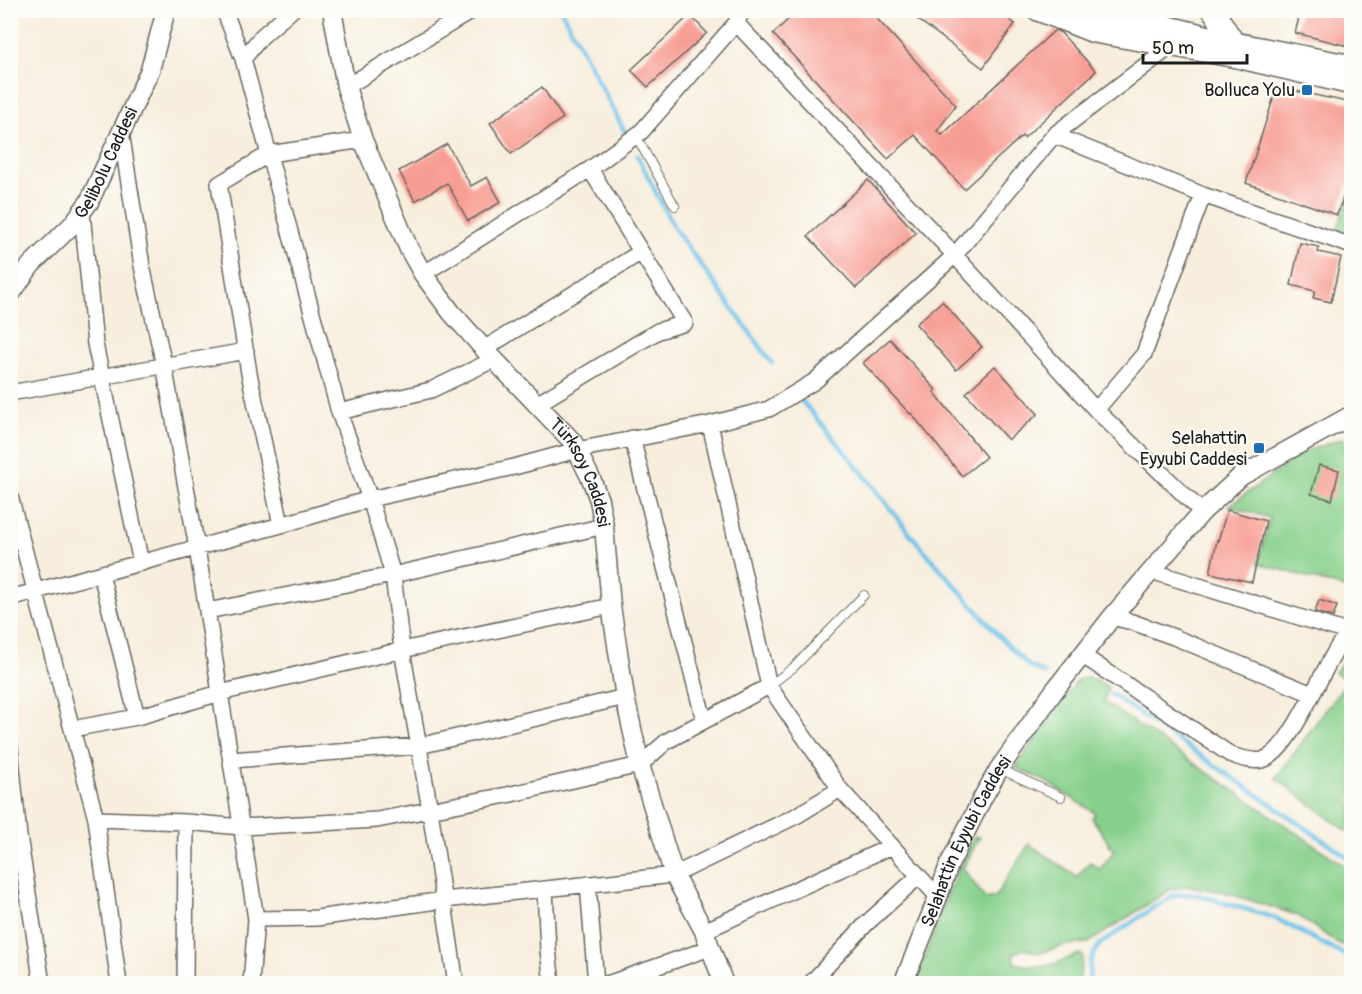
<svg xmlns="http://www.w3.org/2000/svg" width="1362" height="994" viewBox="0 0 1362 994" font-family="Pangolin,sans-serif">
  <style>
    .green { fill: #87d08b; stroke: #527654; stroke-width: 1.5 }
    .lines { fill: none; stroke-linecap: round; stroke-linejoin: round }
    .stream { stroke: #6dc2ea; stroke-width: 4.5 }
    .building { fill: #f79e94 }
    .service-casing { stroke: #696660; stroke-width: 10 }
    .minor-casing { stroke: #696660; stroke-width: 18 }
    .tertiary-casing { stroke: #696660; stroke-width: 21 }
    .secondary-casing { stroke: #696660; stroke-width: 24 }
    .service { stroke: #fff; stroke-width: 8 }
    .minor { stroke: #fff; stroke-width: 15 }
    .tertiary { stroke: #fff; stroke-width: 18 }
    .secondary { stroke: #fff; stroke-width: 21 }
    .poi-dot { fill: #1f6fb2; stroke: #fdfcf7; stroke-width: 2 }
    .labels { text-anchor: middle; stroke-width: 4.5; stroke-linejoin: round; paint-order: stroke }
    .poi-label { font-size: 18px; fill: #1c1c1c; stroke: #fdfcf7; text-anchor: end }
    .street-label { font-size: 18px; fill: #1c1c1c; stroke: #fdfcf7 }
  </style>
  <rect width="100%" height="100%" fill="#fdfcf7"/>
  <filter id="ink" filterUnits="userSpaceOnUse"><feTurbulence type="fractalNoise" baseFrequency=".0167" numOctaves="2"/><feDisplacementMap in="SourceGraphic" scale="12" xChannelSelector="R" yChannelSelector="G"/><feConvolveMatrix kernelMatrix="1 2 1 2 8 2 1 2 1" color-interpolation-filters="sRGB"/></filter>
  <filter id="wash" filterUnits="userSpaceOnUse"><feTurbulence type="fractalNoise" baseFrequency=".008" numOctaves="4" result="noise"/><feDisplacementMap in="SourceGraphic" scale="24" xChannelSelector="R" yChannelSelector="G"/><feGaussianBlur stdDeviation="1.35" result="paint"/><feColorMatrix in="noise" values="0 0 0 0 0 0 0 0 0 0 0 0 0 0 0 0 0 1.4 0 .05"/><feComposite in="paint" operator="in"/></filter>
  <g filter="url(#wash)">
    <rect width="100%" height="100%" fill="#f7eedd"/>
    <path class="green" d="M1351 191V238L1336 232Z
      M1344 438 1347 465 1351 466V590L1258 563 1270 518 1229 506 1304 452Z
      M1351 648V670L1345 679 1335 673Z
      M1351 675V834L1276 778Z
      M1087 677 1095 680 1108 687 1104 702 1351 870V948L1336 942 1297 915 1224 892 1189 886 1171 889 1088 943 1065 945 1041 953 1023 949 1013 954 1015 963C1045 971 1052 965 1079 954L1083 956 1079 983H915L955 876 974 836 980 837 963 868 985 899 995 897 1029 844 1077 877 1090 862 1100 869 1114 851 1092 818 1095 813 1047 782 1016 768 1042 729 1078 680Z"/>
    <g class="lines">
      <path class="stream" d="M561 10 626 134
        M637 155 674 228 772 363
        M801 400 862 472 910 534 1000 637 1028 665 1045 674
        M1111 694 1352 860
        M1089 984 1090 961 1100 944 1147 912 1173 896 1181 894 1198 895 1275 918 1352 959"/>
    </g>
    <g id="blocks">
      <path class="building" d="M798 10H869L956 105 937 131 942 135 1055 30 1061 33 1096 71 1024 138 1022 136 964 189 915 135 888 159 773 34Z
        M905 10H997L1015 24 983 68Z
        M1301 10H1335L1352 15V47L1295 33Z
        M690 15 707 33 648 87 631 70Z
        M542 87 563 118 511 154 490 123Z
        M1277 87 1352 103V173L1337 215 1246 183Z
        M447 144 471 186 487 177 501 202 468 221 447 183 415 201 399 171Z
        M868 180 916 233 856 288 808 236Z
        M1300 243 1319 247 1318 252 1341 257 1331 302 1313 298 1315 291 1291 285Z
        M942 301 982 347 956 370 916 324Z
        M890 339 936 390 934 392 986 457 962 476 911 413 910 414 863 363Z
        M995 366 1038 414 1008 440 966 393Z
        M1319 465 1339 470 1332 500 1311 494Z
        M1227 510 1266 521 1252 582 1210 573 1217 540 1218 541Z
        M1319 600 1337 606 1333 617 1315 612Z"/>
    </g>
  </g>
  <g filter="url(#ink)">
    <use href="#blocks" fill-opacity="0" stroke="#696660" stroke-width="1.5"/>
    <g class="lines">
      <defs>
        <path id="service" d="M636 136 675 206
          M769 686 794 667 864 595
          M1000 769 1061 797"/>
        <path id="minor" d="M224 10 243 59 339 412 370 499 393 575 402 650 430 810 456 984
          M736 23 948 248 1096 410 1202 512
          M243 59 262 36 292 10
          M346 87 473 10
          M121 132 142 266 164 365 197 548 256 919 251 984
          M1054 135 1203 195 1352 246
          M82 213 95 344 141 563
          M423 274 590 169 641 132 736 23 743 10
          M484 349 641 252
          M10 393 246 351
          M537 404 658 331 685 323 590 169
          M1096 410 1144 354 1203 195
          M339 412 431 390 493 360
          M710 424 769 686 840 789 938 897
          M632 438 704 720
          M10 496 96 819 119 984
          M281 525 249 373 219 184 269 154 363 140
          M1151 571 1347 632
          M101 574 137 717
          M10 598 281 525 370 499 514 467 577 450 710 424 769 409 815 381 955 255 1054 135 1171 46
          M207 611 393 575 604 526
          M1112 617 1132 622 1174 637 1312 694
          M1082 655 1231 755C1241 758 1252 762 1262 760 1294 752 1326 653 1352 628
          M72 729 137 717 220 693 402 650 611 606
          M10 748 19 836 42 984
          M231 760 419 746 625 697
          M96 819 186 822 241 827 377 820 507 795 640 765 667 741 769 686
          M588 884 596 984
          M545 889 548 950 552 984
          M256 919 317 918 444 900 674 875 796 816 840 789
          M704 931 892 846
          M185 984 186 822
          M607 984 710 948
          M810 984 867 923 919 876"/>
        <g id="tertiary">
          <path id="s1" d="M332 10 346 87 363 140 409 249 423 274 451 312 484 349 573 442 592 481 599 500 604 526 611 606 625 697 640 765 674 875 704 931 724 984"/>
          <path id="s2" d="M10 295 31 265 72 225 89 202 150 70 166 10"/>
          <path id="s3" d="M903 984 938 897 949 865 983 797 999 769 1054 691 1112 617 1202 512 1241 476 1352 415"/>
        </g>
        <path id="secondary" d="M1038 10 1094 32 1237 57 1352 84
          M1087 10 1156 24 1234 43 1352 66
          M1213 10 1234 43"/>
      </defs>
      <use href="#service" class="service-casing"/>
      <use href="#minor" class="minor-casing"/>
      <use href="#tertiary" class="tertiary-casing"/>
      <use href="#secondary" class="secondary-casing"/>
      <use href="#service" class="service"/>
      <use href="#minor" class="minor"/>
      <use href="#tertiary" class="tertiary"/>
      <use href="#secondary" class="secondary"/>
    </g>
  </g>
  <g class="poi-dot">
    <rect x="1301" y="84" width="12" height="12" rx="3"/>
    <rect x="1253" y="442" width="12" height="12" rx="3"/>
  </g>
  <g class="labels">
    <g class="poi-label">
      <text x="1295" y="96">Bolluca Yolu</text>
      <text x="1247" y="444">Selahattin<tspan x="1247" dy="21">Eyyubi Caddesi</tspan></text>
    </g>
    <g class="street-label">
      <text dy="6" stroke="none"><textPath href="#s2" startOffset="165">Gelibolu Caddesi</textPath></text>
      <text dy="6" stroke="none"><textPath href="#s1" startOffset="537">Türksoy Caddesi</textPath></text>
      <text dy="6" stroke="none"><textPath href="#s3" startOffset="156">Selahattin Eyyubi Caddesi</textPath></text>
    </g>
  </g>
  <rect width="1362" height="994" fill="none" stroke="#fdfcf7" stroke-width="36"/>
  <path d="M1143 54v9h104v-9" fill="none" stroke="#1c1c1c" stroke-width="3"/>
  <text x="1152" y="54" font-size="18" fill="#1c1c1c" stroke="#fdfcf7" stroke-width="4.5" paint-order="stroke">50 m</text>
</svg>
